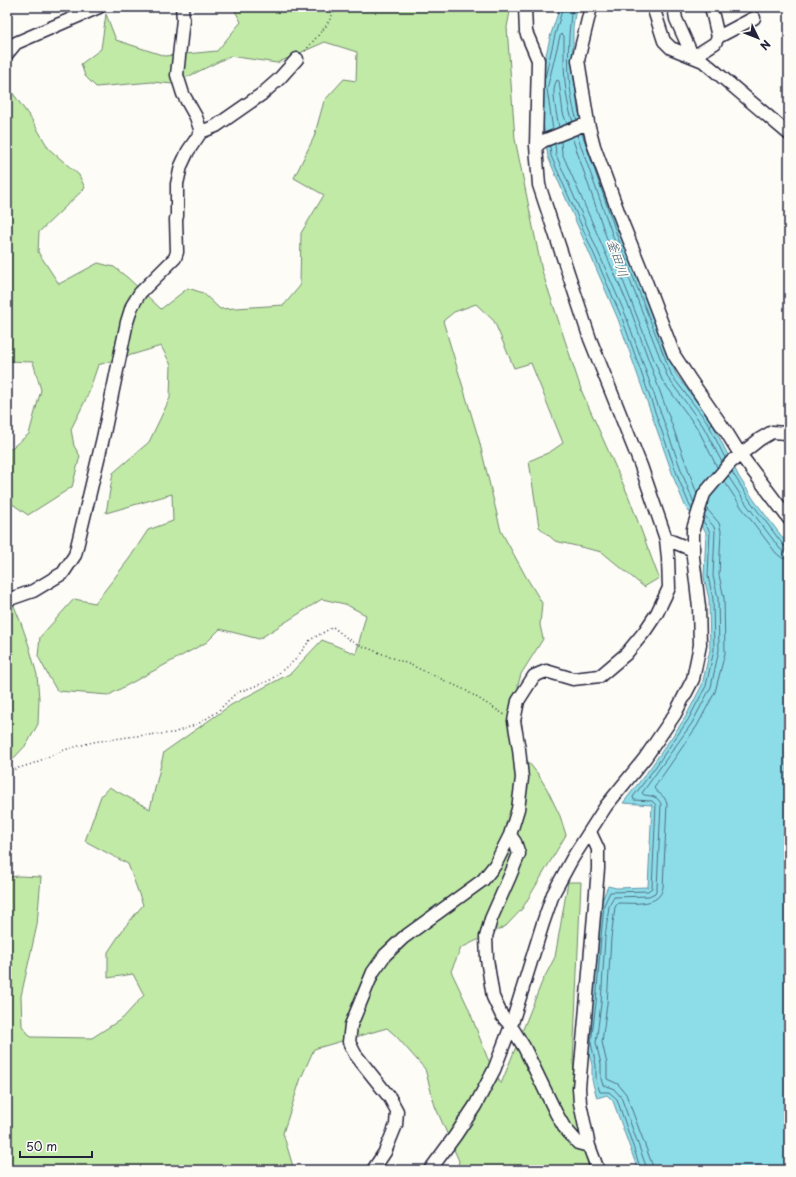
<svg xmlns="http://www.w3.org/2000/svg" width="796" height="1177" viewBox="0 0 796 1177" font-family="'Playpen Sans','Klee One',sans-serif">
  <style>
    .green { fill: #c1eaa6; stroke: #728670 }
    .water { fill: #8ddde9; stroke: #6292a3 }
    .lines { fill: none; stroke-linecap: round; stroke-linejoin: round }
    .shore { stroke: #4d6d81; stroke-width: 1 }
    .minor-casing { stroke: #22223b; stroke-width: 15 }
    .path { stroke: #22223b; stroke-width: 1.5; stroke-dasharray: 1 3; stroke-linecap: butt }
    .minor { stroke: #fdfcf7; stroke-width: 12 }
    .labels { text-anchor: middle; stroke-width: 3.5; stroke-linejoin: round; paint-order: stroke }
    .water-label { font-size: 13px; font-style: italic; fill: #425a6f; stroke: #fdfcf7 }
  </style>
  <rect width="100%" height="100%" fill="#fdfcf7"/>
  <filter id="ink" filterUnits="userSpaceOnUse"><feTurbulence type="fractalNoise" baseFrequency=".025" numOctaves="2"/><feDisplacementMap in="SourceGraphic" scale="8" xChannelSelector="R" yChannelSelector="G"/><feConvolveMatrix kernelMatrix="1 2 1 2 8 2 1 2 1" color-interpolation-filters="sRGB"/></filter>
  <g filter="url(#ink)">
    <path class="green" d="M233 7H511L507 27 515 139 542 271 582 392 628 495 659 578 644 587 602 552 555 541 539 527 529 461 550 452 563 443 531 363 514 368 494 321 476 304 454 312 443 321 479 440 501 531 525 575 542 603 540 625 543 639 521 674 518 685 525 758 538 774 547 789 560 816 566 835 522 909 506 926 461 948 451 971 468 1007 487 1057 501 1084 542 982 555 957 568 882H581L573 1063 589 1170H457L459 1161 435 1106 425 1069 396 1036 387 1028 314 1049 301 1078 283 1133 294 1170H7V877L19 876 41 877 37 925 21 996 22 1026 31 1037 92 1038 123 1018 144 995 133 974 108 978V952L124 928 143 905 128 864 85 841 101 796 109 787 150 809 164 752 231 705 291 673 322 640 356 654 366 615 345 604 322 599 259 639 220 629 207 642 109 695 57 691 49 677 38 656 40 637 74 599 95 603 129 559 148 530 173 521 172 494 106 513 113 473 149 442 170 398 171 365 161 346 98 365 87 397 71 429 74 446 80 456 72 487 28 515 11 503 9 450 29 434 41 390 33 362 7 361V87L12 92 32 120 49 149 79 175 85 188 39 232 38 252 59 284 98 263 114 267 128 278 161 309 188 288 203 293 220 309 284 305 300 286 301 233 324 195 294 178 314 137 324 101 344 79 356 81 357 52 325 42 277 63 230 56 173 84 152 82 96 87 85 76 81 64 101 49 106 14 116 40 165 56 217 51 241 22Z
      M7 595 12 601 21 623 29 646 37 675 39 698 38 724 27 744 13 759 7 763Z"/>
    <path class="water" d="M560 7H576L573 27V71L578 110 623 239 676 374 711 421 739 477 754 500 789 546V1170H638L613 1101 607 1095 597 1098 592 1080V1065L586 1043 601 903 608 886 616 888 648 887 652 805 623 803 651 767 685 718 702 685 710 650 709 599 704 577 706 532 686 508 675 481 618 319 548 157 538 88 551 34Z"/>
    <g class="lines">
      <path class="shore" d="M572 7C567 40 566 88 577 120
        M545 78 555 35 563 7
        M559 127C557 115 550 90 557 80L559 81 563 113 567 124
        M553 130 547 89 560 36 562 34 564 36C564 64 563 94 573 122
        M582 133 619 241 672 376 708 423 725 458
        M577 135 615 242 668 378 703 426 722 462
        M572 137 609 245 662 380 698 429 717 467
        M561 142 562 153 632 314 697 494
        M555 144 556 155 626 316 684 478 694 503
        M550 146 551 156 622 318 679 480 690 506 692 509
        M732 472 751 502 784 546 789 548
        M728 476 747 505 780 549 784 552 789 553
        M724 481 742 508 776 553 782 558 789 559
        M641 1170 617 1099 609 1092H600L596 1080V1065L591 1043 596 1003 601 937 604 905 610 892 648 891 652 888 656 805 652 801 634 800 633 797 654 769 688 720 706 686 714 650 713 599 708 576 710 532 703 521
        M647 1170 646 1166 621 1097 613 1088 603 1085 601 1079V1064L596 1043 601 1004 605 938 609 906 614 897 649 896 655 893 657 888 661 804C658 796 651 796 644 795L642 793 692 723 711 687 719 650 718 598 713 576 715 531 714 527 705 516
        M653 1170 652 1164 626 1094 618 1084 607 1079V1064L602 1042 607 1004 611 938 615 907 618 903C634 903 660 907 663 887L667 804C664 793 658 795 654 788L697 726 715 692 725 653 724 598 719 575 721 531 719 523 707 509"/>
      <defs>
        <path id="minor" d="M182 7 183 19 177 75 183 94 196 117 201 132
          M591 7 578 60 588 123 594 146 622 222 645 279 674 355 691 381 727 433 740 454 789 519
          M653 7 664 41 671 48 703 61 789 134
          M674 7 676 19 693 57 715 43 718 37 711 7
          M718 37 754 18
          M7 54 16 43 99 7
          M536 146 543 141 588 123
          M666 539 693 550
          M7 600 33 591 63 573 75 555 103 438 127 322 132 306 140 293 175 258 177 252 176 219 177 216V184L181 166 188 151 201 132 216 126 262 94 279 79 297 59
          M590 832 598 849V869L579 1088 580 1103 589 1146 598 1170
          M510 835 515 842 519 854 510 876 491 919 486 937 487 959 493 997 502 1016 511 1026 524 1047 556 1113 564 1127 578 1143 589 1146
          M373 1170 385 1152 396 1125 397 1111 390 1098 355 1054 349 1042 351 1025 373 972 385 955 403 938 483 880 495 865 510 835 518 809 522 778 519 749 514 721 518 701 534 676 546 671 573 679 600 676 626 654 645 631 657 613 669 588 668 558 666 539 641 466 590 339 539 185 536 146 538 60 526 32 525 7
          M430 1170 455 1136 475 1106 494 1070 511 1026 543 923 553 894 572 859 606 806 645 758 675 714 693 679 700 645 699 607 693 557V529L704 494 731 462 760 439 772 432 786 433 789 435"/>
      </defs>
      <use href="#minor" class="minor-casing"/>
      <path class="path" d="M305 51 326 26 337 7
        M7 766 15 769 32 764 64 750 93 742 136 736 173 733 198 724 217 712 236 693 269 681 295 660 310 640 333 627 352 642 411 665 465 690 505 715"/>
      <use href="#minor" class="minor"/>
    </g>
  </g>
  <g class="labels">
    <g class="water-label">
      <text transform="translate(618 258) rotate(72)" y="5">釜田川</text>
    </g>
  </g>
  <rect width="796" height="1177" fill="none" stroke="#fdfcf7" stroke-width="24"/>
  <rect x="12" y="12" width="772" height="1153" fill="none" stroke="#22223b" stroke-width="1.5" filter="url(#ink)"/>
  <g transform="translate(758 38) rotate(133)" stroke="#fdfcf7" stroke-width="3" paint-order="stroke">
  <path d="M0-3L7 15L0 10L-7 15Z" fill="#22223b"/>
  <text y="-6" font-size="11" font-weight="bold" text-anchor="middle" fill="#22223b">N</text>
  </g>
  <path d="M20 1151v6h72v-6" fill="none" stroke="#22223b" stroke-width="2"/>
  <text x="26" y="1151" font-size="12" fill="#22223b" stroke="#fdfcf7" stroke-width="3" paint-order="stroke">50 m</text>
</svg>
